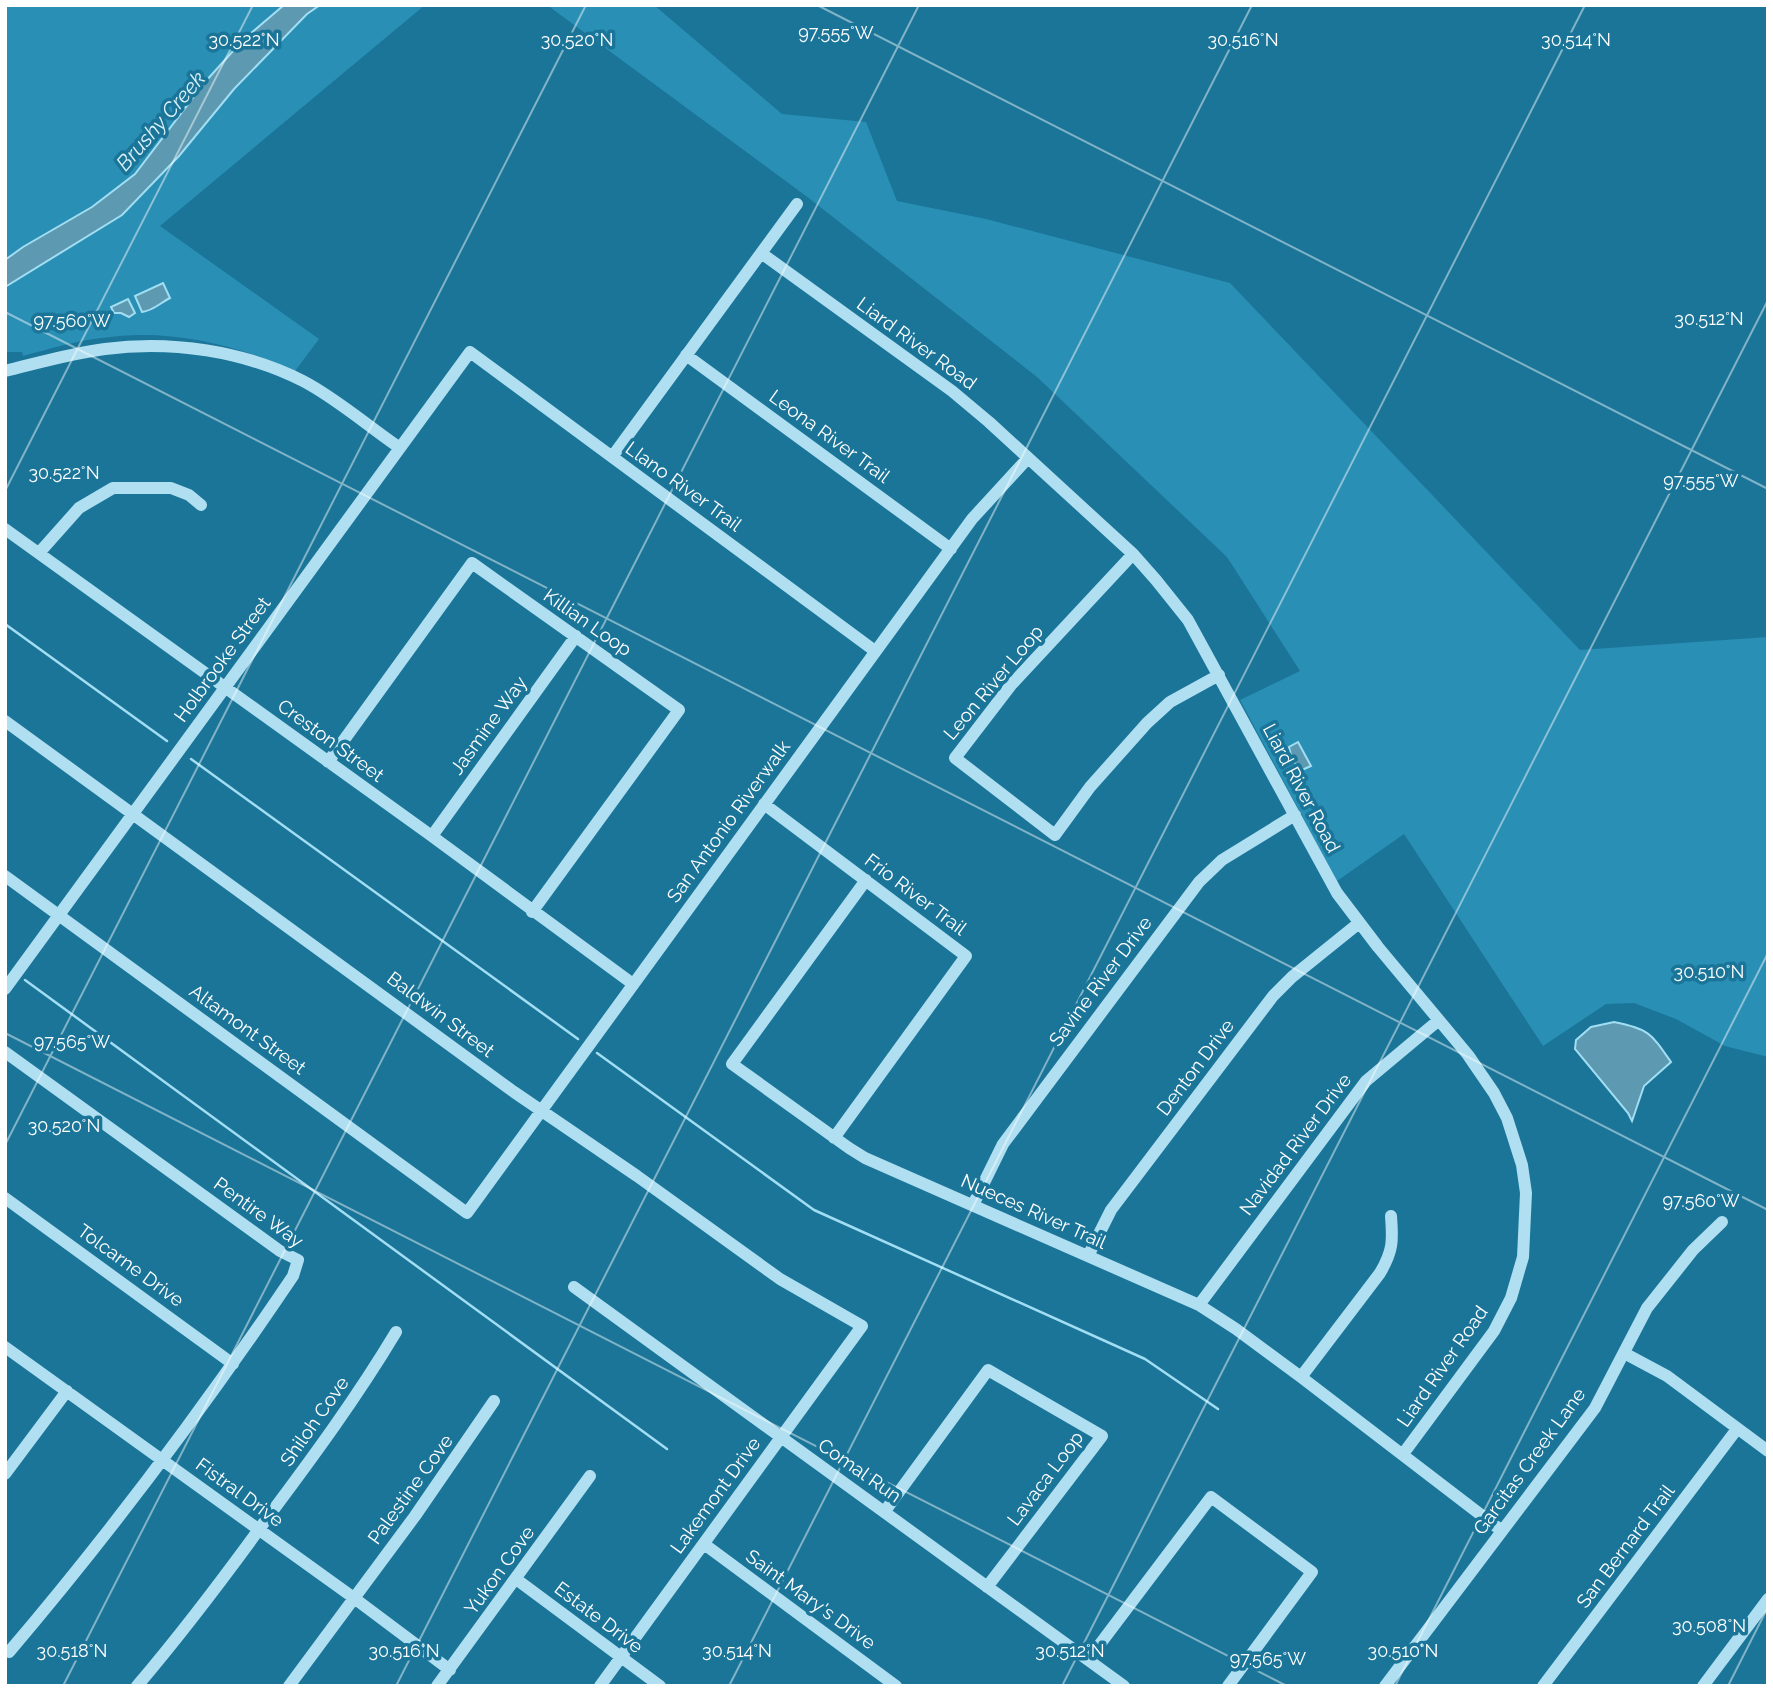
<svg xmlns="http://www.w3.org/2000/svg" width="1773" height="1691" viewBox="0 0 1773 1691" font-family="Raleway,sans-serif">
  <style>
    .green { fill: #2a8fb5 }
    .water { fill: #5d99b0; stroke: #a2def3; stroke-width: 2 }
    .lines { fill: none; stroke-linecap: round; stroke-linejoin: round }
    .stream { stroke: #a2def3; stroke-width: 2.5 }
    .minor { stroke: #afdff1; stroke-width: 12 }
    .ticks { fill: none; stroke: #fff; stroke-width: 2; stroke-opacity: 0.45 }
    .labels { text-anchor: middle; stroke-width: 7; stroke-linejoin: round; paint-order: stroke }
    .street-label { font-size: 19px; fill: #fff; stroke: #1a7599 }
    .water-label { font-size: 21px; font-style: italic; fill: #ddf3fb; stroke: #1a7599 }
    .ticks-label { font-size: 18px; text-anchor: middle; fill: #fff; stroke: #1a7599; stroke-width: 7; stroke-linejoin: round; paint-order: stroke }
  </style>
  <rect width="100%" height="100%" fill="#1a7599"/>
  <path class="green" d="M9 5H425L160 226 319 339 295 371C235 344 168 328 102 338 75 341 49 349 23 356L22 352H5V8Z
    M547 5H654L782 114 866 122 897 201 986 219 1230 283 1580 650 1768 637V1057L1725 1046 1676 1019 1634 1003 1606 1004 1543 1046 1404 834 1337 881 1240 700 1300 671 1227 557 1037 377 810 199Z"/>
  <path class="water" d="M284 5H320L307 14 234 89 179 156 122 215 5 287V260L23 247 92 207 135 174 205 82 243 40Z
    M163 283 170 298C160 303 153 311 142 312L135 296Z
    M128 299 135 313 129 317 121 313H114L111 307Z
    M1298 742 1311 766 1302 770 1292 760 1289 747Z
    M1614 1022C1649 1029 1651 1033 1671 1062L1644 1086 1632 1121 1628 1113 1575 1049 1576 1040 1591 1027Z"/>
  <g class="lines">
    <path class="stream" d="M5 624 167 741
      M191 759 578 1039
      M5 966H6
      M25 980 667 1449
      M597 1053 814 1210 1145 1359 1218 1409"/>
    <path class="minor" d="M761 253 952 391 989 422 1133 554 1156 580 1188 620 1337 893 1378 947 1468 1055 1494 1093 1507 1118 1522 1165 1526 1193 1523 1257 1511 1298 1494 1331 1403 1454
      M686 355 951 549
      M5 371C38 363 72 353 105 349 171 340 244 351 303 381 336 398 369 427 400 448
      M612 457 797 204
      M5 529 429 834 633 984
      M39 553 79 508 113 488H171L189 495 201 505
      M1133 554 1011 685 955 758 1055 835 1090 787 1147 723 1170 702 1219 675
      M5 721 514 1092 637 1176 780 1279 862 1326 600 1686
      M328 762 472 563 679 710 532 912
      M764 804 966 956 834 1138
      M432 836 576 636
      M5 876 467 1213 972 519 1028 458
      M866 880 732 1064 849 1148 865 1158 1199 1305 1236 1329 1301 1377 1502 1531
      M5 989 470 352 875 651
      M5 1052 280 1251 298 1260 293 1276C204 1408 112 1531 9 1652
      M5 1198 233 1364
      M973 1205 1003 1144 1199 882 1222 860 1295 815
      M1088 1256 1111 1210 1273 996 1292 977 1359 923
      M574 1287 1124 1686
      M1199 1305 1366 1081 1439 1020
      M5 1347 354 1598 450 1670
      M1624 1353 1667 1376 1768 1451
      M1301 1377 1380 1273C1393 1251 1393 1241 1391 1216
      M5 1474 67 1391
      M885 1511 988 1370 1102 1436 987 1587
      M704 1544 896 1686
      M516 1579 660 1686
      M1088 1660 1211 1497 1312 1572 1228 1686
      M137 1686C183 1632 226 1575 268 1517 313 1457 357 1397 396 1332
      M289 1686 415 1516 494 1401
      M437 1686 590 1476
      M1385 1686 1595 1408 1647 1308 1693 1250 1722 1222
      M1543 1686 1737 1429
      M1703 1686 1768 1599"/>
  </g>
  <path class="ticks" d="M817 5 1768 489M5 312 1768 1210M5 491 253 5M5 1033 1287 1686M5 1145 586 5M63 1686 919 5M396 1686 1252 5M729 1686 1585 5M1062 1686 1768 300M1395 1686 1768 953M1728 1686 1768 1607"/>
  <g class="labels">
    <g class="street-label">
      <text transform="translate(917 343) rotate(36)" y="7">Liard River Road</text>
      <text transform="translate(830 436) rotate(36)" y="7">Leona River Trail</text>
      <text transform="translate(684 486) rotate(36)" y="7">Llano River Trail</text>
      <text transform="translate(588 622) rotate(35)" y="7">Killian Loop</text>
      <text transform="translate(222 659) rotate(-54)" y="7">Holbrooke Street</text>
      <text transform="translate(993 682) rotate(-50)" y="7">Leon River Loop</text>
      <text transform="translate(488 725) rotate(-54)" y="7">Jasmine Way</text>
      <text transform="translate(331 740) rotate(36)" y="7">Creston Street</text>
      <text transform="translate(1302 788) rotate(62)" y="7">Liard River Road</text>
      <text transform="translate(728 821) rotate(-54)" y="7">San Antonio Riverwalk</text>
      <text transform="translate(916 894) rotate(37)" y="7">Frio River Trail</text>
      <text transform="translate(1100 981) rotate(-53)" y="7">Savine River Drive</text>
      <text transform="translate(441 1014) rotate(37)" y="7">Baldwin Street</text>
      <text transform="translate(248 1029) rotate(36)" y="7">Altamont Street</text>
      <text transform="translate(1195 1067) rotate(-53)" y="7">Denton Drive</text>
      <text transform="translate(1295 1144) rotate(-53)" y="7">Navidad River Drive</text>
      <text transform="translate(1034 1211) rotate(24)" y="7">Nueces River Trail</text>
      <text transform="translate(259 1212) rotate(36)" y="7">Pentire Way</text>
      <text transform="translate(131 1265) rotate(36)" y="7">Tolcarne Drive</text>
      <text transform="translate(1442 1366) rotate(-55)" y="7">Liard River Road</text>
      <text transform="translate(314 1421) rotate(-55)" y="7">Shiloh Cove</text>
      <text transform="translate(1529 1461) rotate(-54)" y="7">Garcitas Creek Lane</text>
      <text transform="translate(860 1470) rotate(35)" y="7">Comal Run</text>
      <text transform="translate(1045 1478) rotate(-53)" y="7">Lavaca Loop</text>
      <text transform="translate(410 1489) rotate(-54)" y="7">Palestine Cove</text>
      <text transform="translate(240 1492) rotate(36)" y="7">Fistral Drive</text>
      <text transform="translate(715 1495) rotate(-54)" y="7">Lakemont Drive</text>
      <text transform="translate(1625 1546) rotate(-53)" y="7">San Bernard Trail</text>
      <text transform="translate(499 1570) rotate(-54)" y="7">Yukon Cove</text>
      <text transform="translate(811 1599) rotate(36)" y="7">Saint Mary's Drive</text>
      <text transform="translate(599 1617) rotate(37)" y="7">Estate Drive</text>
    </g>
    <g class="water-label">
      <text transform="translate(161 121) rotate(-49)" y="7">Brushy Creek</text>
    </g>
  </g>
  <g class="ticks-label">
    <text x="836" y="39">97.555°W</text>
    <text x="244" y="46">30.522°N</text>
    <text x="577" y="46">30.520°N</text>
    <text x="1243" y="46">30.516°N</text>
    <text x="1576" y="46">30.514°N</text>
    <text x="1709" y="325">30.512°N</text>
    <text x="72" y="327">97.560°W</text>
    <text x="64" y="479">30.522°N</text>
    <text x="1701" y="487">97.555°W</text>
    <text x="1709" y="978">30.510°N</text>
    <text x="72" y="1048">97.565°W</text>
    <text x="64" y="1132">30.520°N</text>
    <text x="1701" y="1207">97.560°W</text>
    <text x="1709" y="1632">30.508°N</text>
    <text x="72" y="1657">30.518°N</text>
    <text x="404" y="1657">30.516°N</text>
    <text x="737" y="1657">30.514°N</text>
    <text x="1070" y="1657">30.512°N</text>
    <text x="1403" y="1657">30.510°N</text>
    <text x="1268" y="1665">97.565°W</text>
  </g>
  <rect width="1773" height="1691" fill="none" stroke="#ffffff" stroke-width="14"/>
</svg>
